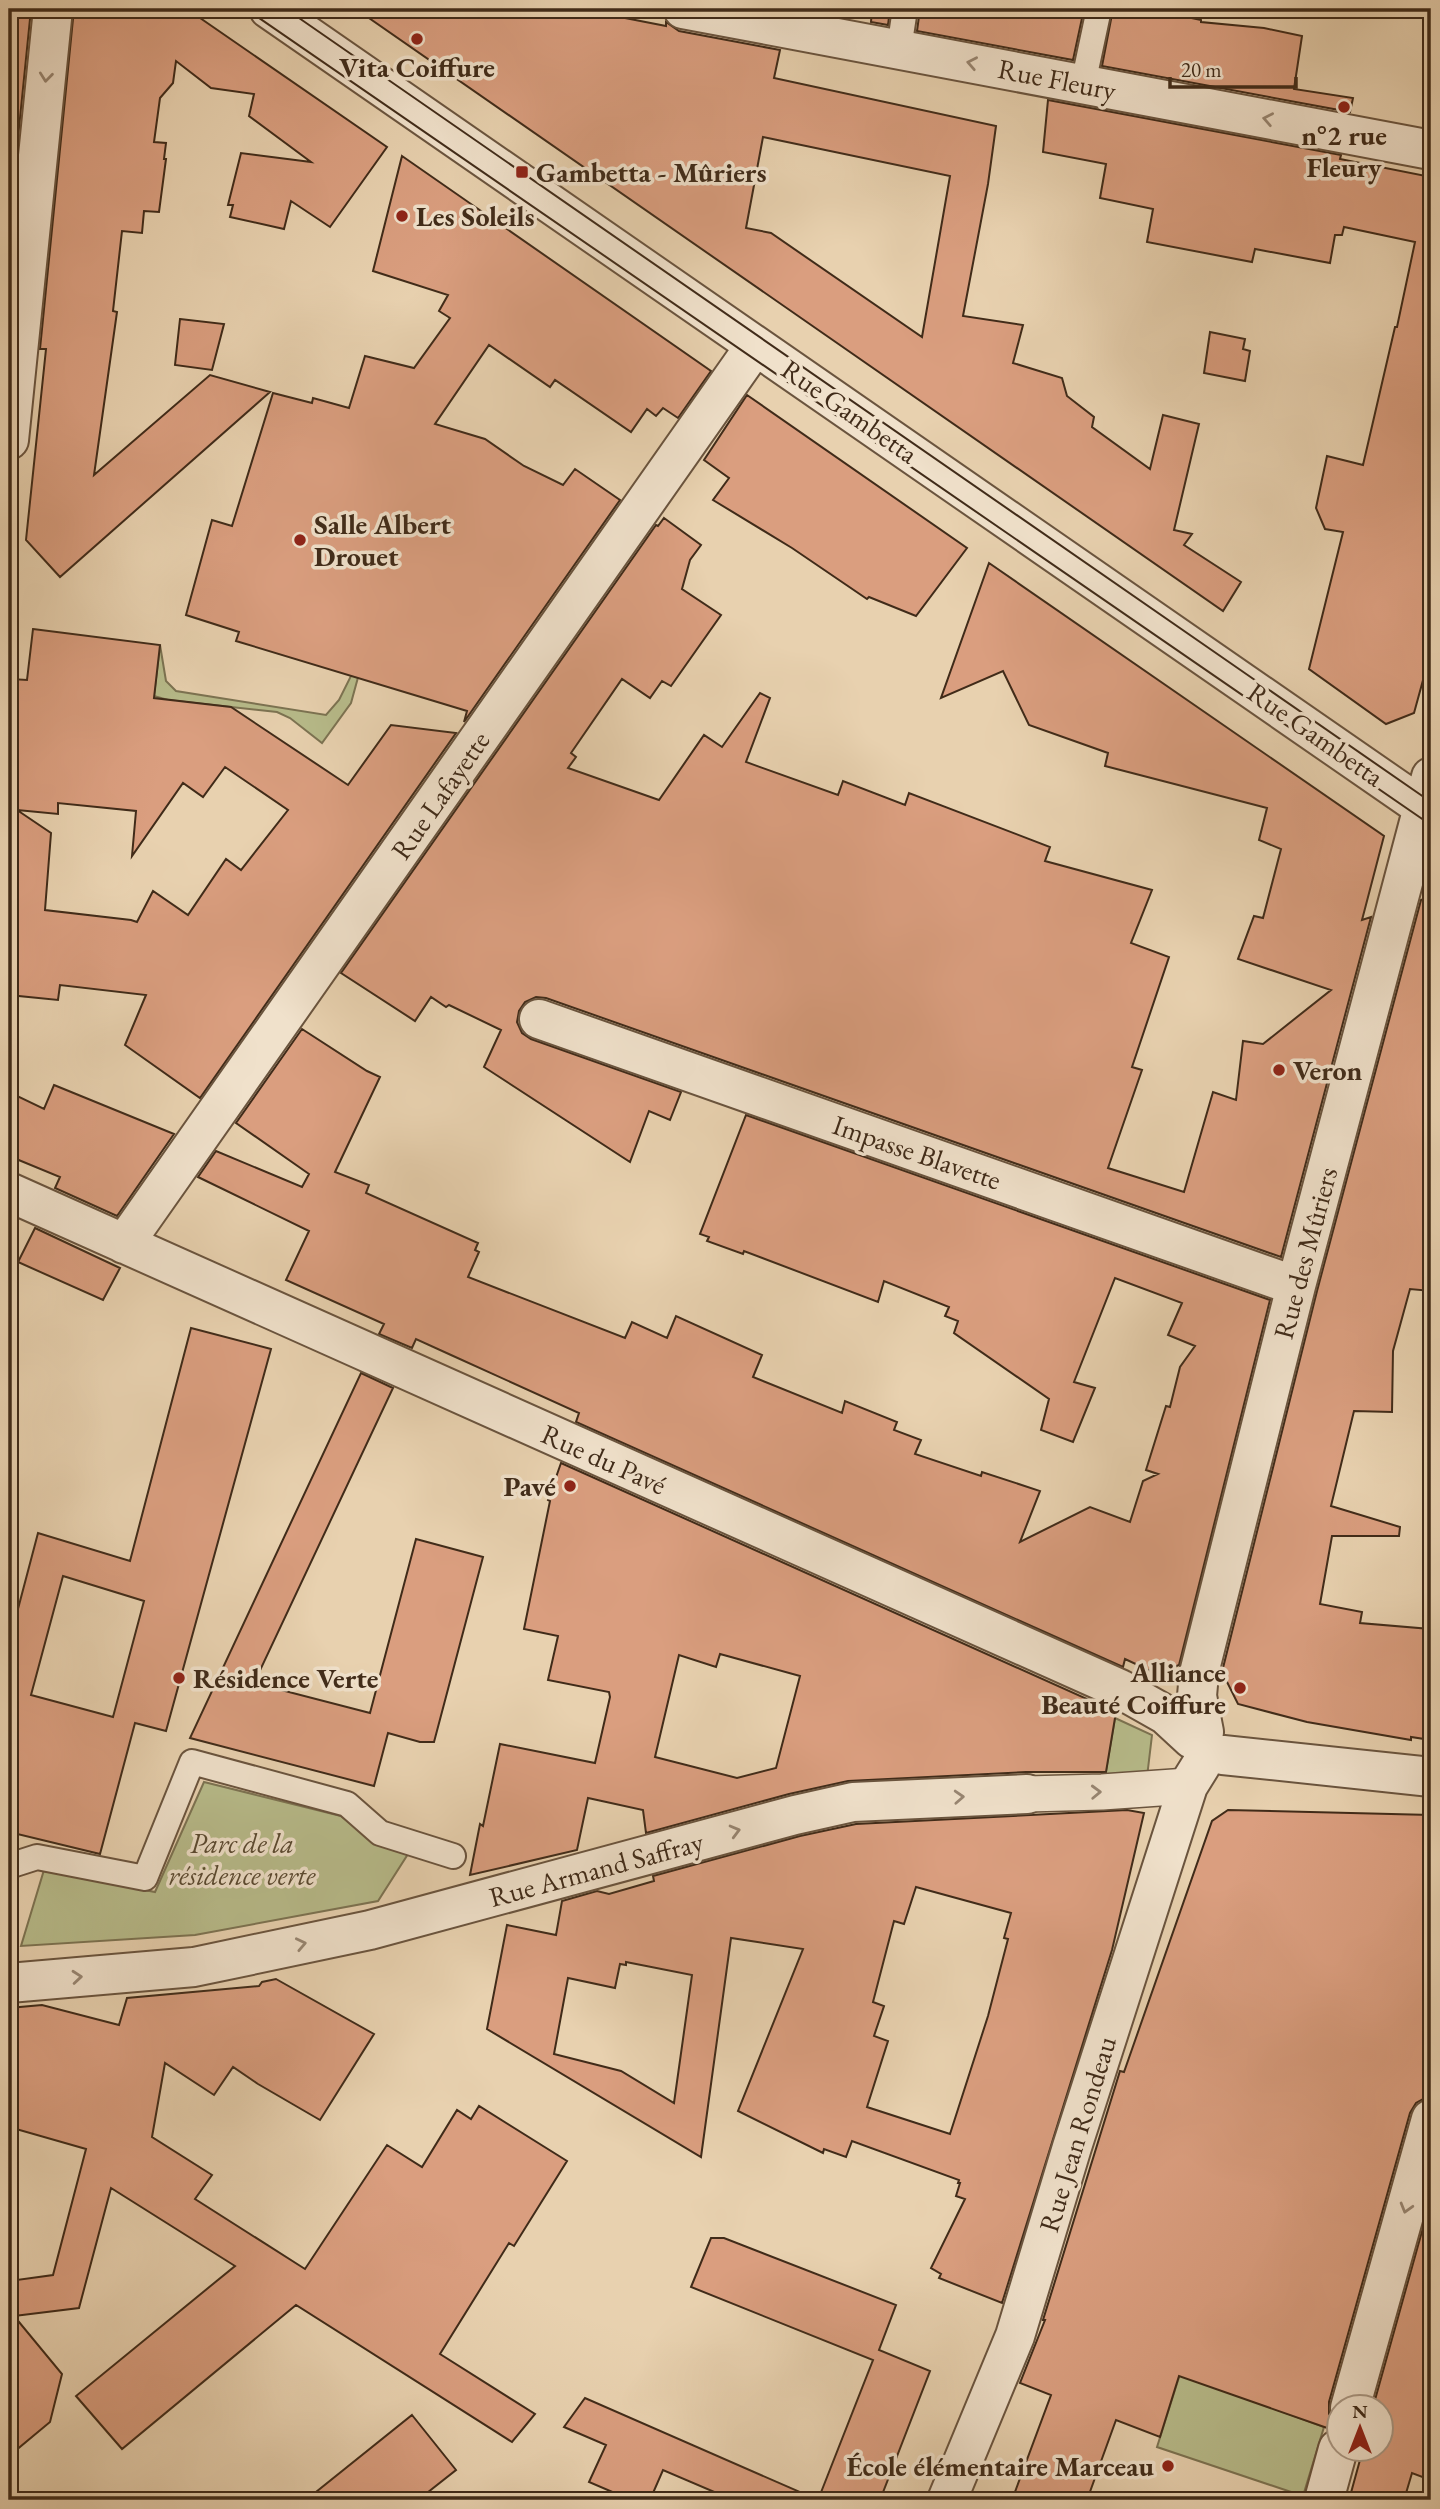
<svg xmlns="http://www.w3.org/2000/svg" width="1440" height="2509" viewBox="0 0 1440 2509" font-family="'EB Garamond',serif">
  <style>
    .green { fill: #b7bb8a; stroke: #7c7352; stroke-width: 2 }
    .building { fill: #da9e7f; stroke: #402b19; stroke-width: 2; fill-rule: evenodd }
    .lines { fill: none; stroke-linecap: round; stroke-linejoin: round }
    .service-casing { stroke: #6a543e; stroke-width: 28 }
    .pedestrian-casing { stroke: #6a543e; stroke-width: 38 }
    .minor-casing { stroke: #6a543e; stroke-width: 42 }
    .service { stroke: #f0e1cb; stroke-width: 24 }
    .pedestrian { stroke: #f0e1cb; stroke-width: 35 }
    .minor { stroke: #f0e1cb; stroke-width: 38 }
    .tram { stroke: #402b19; stroke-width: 2 }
    .oneway { stroke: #988672 }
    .poi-dot { fill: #8f2418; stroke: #f0e1cb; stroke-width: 2.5 }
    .labels { text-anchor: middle; stroke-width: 7; stroke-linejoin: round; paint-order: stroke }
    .poi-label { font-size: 28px; font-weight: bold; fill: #402b19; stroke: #f0e1cb; text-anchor: start }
    .street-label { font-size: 28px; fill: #402b19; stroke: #f0e1cb }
    .park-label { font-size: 28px; font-style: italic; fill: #584830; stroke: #f0e1cb }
  </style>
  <rect width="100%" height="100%" fill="#e8d1af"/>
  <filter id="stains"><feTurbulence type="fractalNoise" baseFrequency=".00286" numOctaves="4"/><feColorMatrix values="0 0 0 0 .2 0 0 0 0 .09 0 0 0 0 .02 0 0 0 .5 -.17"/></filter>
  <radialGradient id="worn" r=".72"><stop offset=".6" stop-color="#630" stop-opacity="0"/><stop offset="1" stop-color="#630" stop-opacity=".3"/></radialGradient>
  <path class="green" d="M415 469 351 703 322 743 290 718 277 712 168 700 154 696 160 645 166 681 176 691 326 715 339 700 351 676Z
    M1115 1718 1152 1735 1147 1777H1105Z
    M204 1782 341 1816 378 1845 408 1854 378 1901 195 1935 21 1946 44 1870 155 1892Z
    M1180 2374 1324 2427 1303 2496 1157 2447Z"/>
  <path class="building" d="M9 9H31L9 227Z
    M74 9H187L387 147 330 227 291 201 284 229 230 217 233 205H228L241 153 311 162 249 116 254 94 211 88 176 61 173 83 160 98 154 142 166 143 164 159H166L159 212 144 211 142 233 122 231 113 311 117 312 94 475 210 375 270 392 60 577 26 540 46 349H40Z
    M356 9H579L666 26V22L679 31 780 50 774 78 996 126 988 184 963 316 1023 325 1013 363 1062 378 1067 396 1094 417 1092 427 1150 469 1163 415 1199 424 1174 530 1192 534 1184 545 1241 582 1223 611ZM763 137 950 176 922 337 771 233 746 228Z
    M872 9H890L888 25 871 22Z
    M920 9H1084L1073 60 917 31Z
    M1113 9H1149L1201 20V22L1264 28 1302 36 1294 89 1353 98 1350 112 1102 66Z
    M1048 100 1341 155 1340 159 1431 177V651L1414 713 1386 724 1309 669 1343 532 1325 529 1316 508 1327 456 1363 465 1395 327H1397L1415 242 1344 227 1342 235H1335L1330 263 1255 249 1252 262 1147 242 1153 209 1100 198 1106 164 1043 152Z
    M402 156 711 371 678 418 663 408 656 416 647 409 631 432 555 380 550 387 489 345 435 424 485 439 524 466 563 485 575 469 620 500 464 722 467 711 236 641 239 632 186 615 212 520 232 526 273 393 312 403 313 398 349 408 365 356 414 368 450 318 439 311 448 295 373 271Z
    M180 319 224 324 212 370 175 365Z
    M1210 332 1245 339 1243 349 1250 351 1245 381 1204 373Z
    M747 395 967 548 916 616 869 597 867 599 792 548 713 500 729 478 704 460Z
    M664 518 701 545 690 560 682 589 721 615 671 686 662 681 650 698 622 679 571 753 576 757 568 768 659 800 704 735 722 747 760 693 770 698 746 762 838 795 843 781 905 805 909 793 1050 847 1045 861 1152 890 1131 943 1169 957 1132 1067 1142 1070 1108 1168 1184 1192 1213 1092 1236 1100 1243 1041 1263 1044 1331 990 1238 959 1254 916 1263 918 1281 849 1259 840 1267 808 1105 766 1108 753 1029 725 1003 671 941 698 989 563 1384 836 1362 920 1371 917 1281 1257 546 998 536 997 525 1002 519 1011 517 1022 522 1033 531 1039 681 1092 670 1120 649 1111 630 1162 484 1067 501 1030 449 1005 446 1007 431 997 415 1021 341 973 656 525 658 526Z
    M33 629 160 645 154 698 231 707 348 785 391 725 456 733 200 1098 125 1045 146 995 60 985 58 1000 9 995V702L11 679 27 680ZM225 767 288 810 241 870 226 859 188 915 153 891 137 922 131 920 45 910 51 833 17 810 58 814V803L136 811 132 856 183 783 203 797Z
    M1431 896V1291L1410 1289 1393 1351 1392 1412 1354 1411 1331 1506 1400 1527 1399 1536H1332L1320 1604 1362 1612 1360 1623 1430 1629 1431 1740 1411 1737V1740L1307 1722 1238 1704 1222 1672 1317 1291 1421 900Z
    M302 1029 367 1071 380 1077 335 1172 369 1185 366 1193 478 1243 475 1250 479 1252 468 1277 625 1338 632 1322 667 1338 676 1316 762 1355 753 1377 842 1413 845 1401 897 1422 894 1430 921 1440 915 1454 981 1476 982 1472 1040 1491 1020 1542 1090 1507 1130 1522 1143 1481 1158 1474 1146 1470 1166 1406 1170 1407 1180 1367 1195 1346 1168 1335 1182 1303 1115 1278 1074 1382 1095 1388 1073 1442 1041 1430 1049 1399 954 1333 958 1321 945 1316 949 1307 884 1281 878 1302 744 1251 743 1254 707 1241 709 1237 700 1234 746 1115 1270 1300 1179 1665 1157 1674 1125 1659 1123 1667 576 1422 579 1413 451 1355 416 1339 412 1348 379 1334 384 1324 286 1280 309 1231 198 1177 216 1151 302 1187 309 1174 236 1123Z
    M54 1085 174 1134 117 1216 55 1188 60 1177 9 1156V1092L44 1109Z
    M35 1228 120 1268 103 1300 18 1262Z
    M191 1328 271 1349 166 1731 135 1723 100 1854 9 1832V1643L38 1533 130 1561ZM63 1576 144 1601 113 1717 31 1695Z
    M361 1373 393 1388 254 1683 370 1713 416 1539 483 1557 434 1742H420L388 1733 374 1786 190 1738Z
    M561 1463 1116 1712 1106 1772H1026L848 1781 789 1794 646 1833 643 1810 588 1798 577 1850 470 1875 480 1824 483 1826 500 1744 595 1763 610 1697 609 1692 548 1680 558 1636 524 1629 550 1501 548 1500ZM720 1654 800 1676 776 1768 737 1778 655 1757 679 1655 716 1667Z
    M1127 1810 1144 1813 1112 1950 1002 2303 939 2278 941 2274 931 2268 965 2199 956 2196 960 2183H958L959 2180 852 2141 846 2157 824 2149 823 2153 738 2111 803 1949 731 1938 701 2157 487 2029 507 1925 556 1935 562 1901 597 1891 609 1894 654 1881 653 1876 800 1836 856 1824ZM916 1887 1011 1913 1004 1938 1008 1939 988 2016 950 2134 867 2107 888 2041 874 2036 884 2006 873 2002 894 1921 904 1924ZM626 1962 692 1975 674 2103 621 2071 554 2054 568 1978 615 1988 620 1964 626 1965Z
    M1228 1810 1431 1815V2098H1425L1416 2103 1410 2113 1329 2402V2414L1339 2428 1330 2429 1179 2376 1160 2437 1116 2420 1087 2500H1012L1051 2395 1020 2383 1045 2320H1043L1120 2071 1124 2072 1212 1821Z
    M276 1979 374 2034 320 2120 258 2084 233 2067 214 2095 165 2063 152 2137 212 2175 195 2199 305 2269 387 2145 422 2167 457 2110 471 2119 479 2106 567 2161 514 2246 509 2243 440 2354 535 2414 512 2442 296 2305 122 2449 76 2396 235 2266 111 2188 79 2308 14 2316 62 2374 50 2422 9 2456V2281L53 2275 86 2149 16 2129V2064L9 2065V2008L42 2005 119 2025 127 1998 259 1986 262 1982Z
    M1431 2199V2453L1425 2478 1412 2473 1404 2500H1349L1363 2449H1381V2407H1373Z
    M711 2238H724L896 2305 879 2350 930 2371 880 2500H733L663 2470 650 2500H631L589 2482 606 2445 564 2427 585 2398 818 2500 873 2360 691 2287Z
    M412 2415 456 2470 418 2500H306Z"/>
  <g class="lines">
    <defs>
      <path id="service" d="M899 49 905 9
        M1083 84 1099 9
        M9 1866 37 1857 145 1878 192 1762 347 1804 380 1833 453 1856"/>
      <path id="pedestrian" d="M1027 1794 1102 1792 1188 1786"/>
      <path id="minor" d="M269 9 1431 813
        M683 9 1431 150
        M9 440 53 9
        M539 1019 1296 1286
        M9 1192 1120 1689 1166 1715 1192 1739
        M124 1244 755 346
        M1204 1732 1197 1696 1199 1673 1296 1286 1431 777
        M1223 1755 1431 1777
        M9 1983 194 1967 370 1930 795 1815 853 1802 1027 1794
        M1350 2408 1431 2119
        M947 2500 1015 2336 1072 2147 1188 1786 1201 1765
        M1324 2500 1338 2449"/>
    </defs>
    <use href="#service" class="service-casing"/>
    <use href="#pedestrian" class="pedestrian-casing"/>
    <use href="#minor" class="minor-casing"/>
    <use href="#service" class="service"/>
    <use href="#pedestrian" class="pedestrian"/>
    <use href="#minor" class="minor"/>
    <path class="tram" d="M246 9 1431 825
      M286 9 1431 802"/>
  </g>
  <defs><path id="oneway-chevron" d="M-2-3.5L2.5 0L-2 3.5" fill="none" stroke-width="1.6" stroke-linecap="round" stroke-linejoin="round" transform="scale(1.75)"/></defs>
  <g class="oneway">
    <use href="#oneway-chevron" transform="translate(972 63) rotate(-169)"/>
    <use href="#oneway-chevron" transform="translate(46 77) rotate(96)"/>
    <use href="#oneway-chevron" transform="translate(1268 119) rotate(-169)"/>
    <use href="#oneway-chevron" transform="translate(1096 1792) rotate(-2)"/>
    <use href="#oneway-chevron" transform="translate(959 1797) rotate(-3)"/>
    <use href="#oneway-chevron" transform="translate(735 1831) rotate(-15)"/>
    <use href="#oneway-chevron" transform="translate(301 1944) rotate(-12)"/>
    <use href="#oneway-chevron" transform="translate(77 1977) rotate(-5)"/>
    <use href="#oneway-chevron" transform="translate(1406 2208) rotate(106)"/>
  </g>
  <g class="poi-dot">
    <circle cx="417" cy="39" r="7"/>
    <circle cx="1344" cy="107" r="7"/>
    <rect x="515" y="165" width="14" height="14" rx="3.5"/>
    <circle cx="402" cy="216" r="7"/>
    <circle cx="300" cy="540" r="7"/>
    <circle cx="1279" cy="1070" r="7"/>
    <circle cx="570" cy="1486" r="7"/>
    <circle cx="179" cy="1678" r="7"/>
    <circle cx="1240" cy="1688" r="7"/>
    <circle cx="1168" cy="2466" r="7"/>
  </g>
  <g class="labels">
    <g class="poi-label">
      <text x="417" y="77" text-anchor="middle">Vita Coiffure</text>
      <text x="1344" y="145" text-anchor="middle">n°2 rue<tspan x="1344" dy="32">Fleury</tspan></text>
      <text x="536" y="182">Gambetta - Mûriers</text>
      <text x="416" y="226">Les Soleils</text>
      <text x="314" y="534">Salle Albert<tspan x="314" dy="32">Drouet</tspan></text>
      <text x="1293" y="1080">Veron</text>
      <text x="556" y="1496" text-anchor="end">Pavé</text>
      <text x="1226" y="1682" text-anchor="end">Alliance<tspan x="1226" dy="32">Beauté Coiffure</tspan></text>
      <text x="193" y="1688">Résidence Verte</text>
      <text x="1154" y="2476" text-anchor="end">École élémentaire Marceau</text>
    </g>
    <g class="street-label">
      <text transform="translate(1057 79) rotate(11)" y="10">Rue Fleury</text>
      <text transform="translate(850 411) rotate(35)" y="10">Rue Gambetta</text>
      <text transform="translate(1316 734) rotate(35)" y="10">Rue Gambetta</text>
      <text transform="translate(440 795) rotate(-55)" y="10">Rue Lafayette</text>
      <text transform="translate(917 1152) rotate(19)" y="10">Impasse Blavette</text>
      <text transform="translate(1305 1253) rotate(-75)" y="10">Rue des Mûriers</text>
      <text transform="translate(604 1459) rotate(24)" y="10">Rue du Pavé</text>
      <text transform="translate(596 1869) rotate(-15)" y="10">Rue Armand Saffray</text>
      <text transform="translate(1077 2134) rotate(-73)" y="10">Rue Jean Rondeau</text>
    </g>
    <g class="park-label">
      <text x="242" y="1853">Parc de la<tspan x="242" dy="32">résidence verte</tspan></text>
    </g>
  </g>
  <rect width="1440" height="2509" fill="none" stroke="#e8d1af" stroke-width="35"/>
  <rect x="10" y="10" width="1419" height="2488" fill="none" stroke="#402b19" stroke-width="3.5"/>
  <rect x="18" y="18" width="1405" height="2474" fill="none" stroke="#402b19" stroke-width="2"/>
  <g transform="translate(1360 2428)"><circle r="33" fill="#f0e1cb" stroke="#aa9884" stroke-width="2"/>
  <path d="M0-5L12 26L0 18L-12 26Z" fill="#8f2418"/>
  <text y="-10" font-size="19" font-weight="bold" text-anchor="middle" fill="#402b19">N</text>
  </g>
  <path d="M1170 77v10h126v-10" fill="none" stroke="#402b19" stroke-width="3.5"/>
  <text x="1181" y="77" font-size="21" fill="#402b19" stroke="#f0e1cb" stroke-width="5" paint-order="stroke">20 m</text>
  <rect width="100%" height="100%" filter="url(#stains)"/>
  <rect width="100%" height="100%" fill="url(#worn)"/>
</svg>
